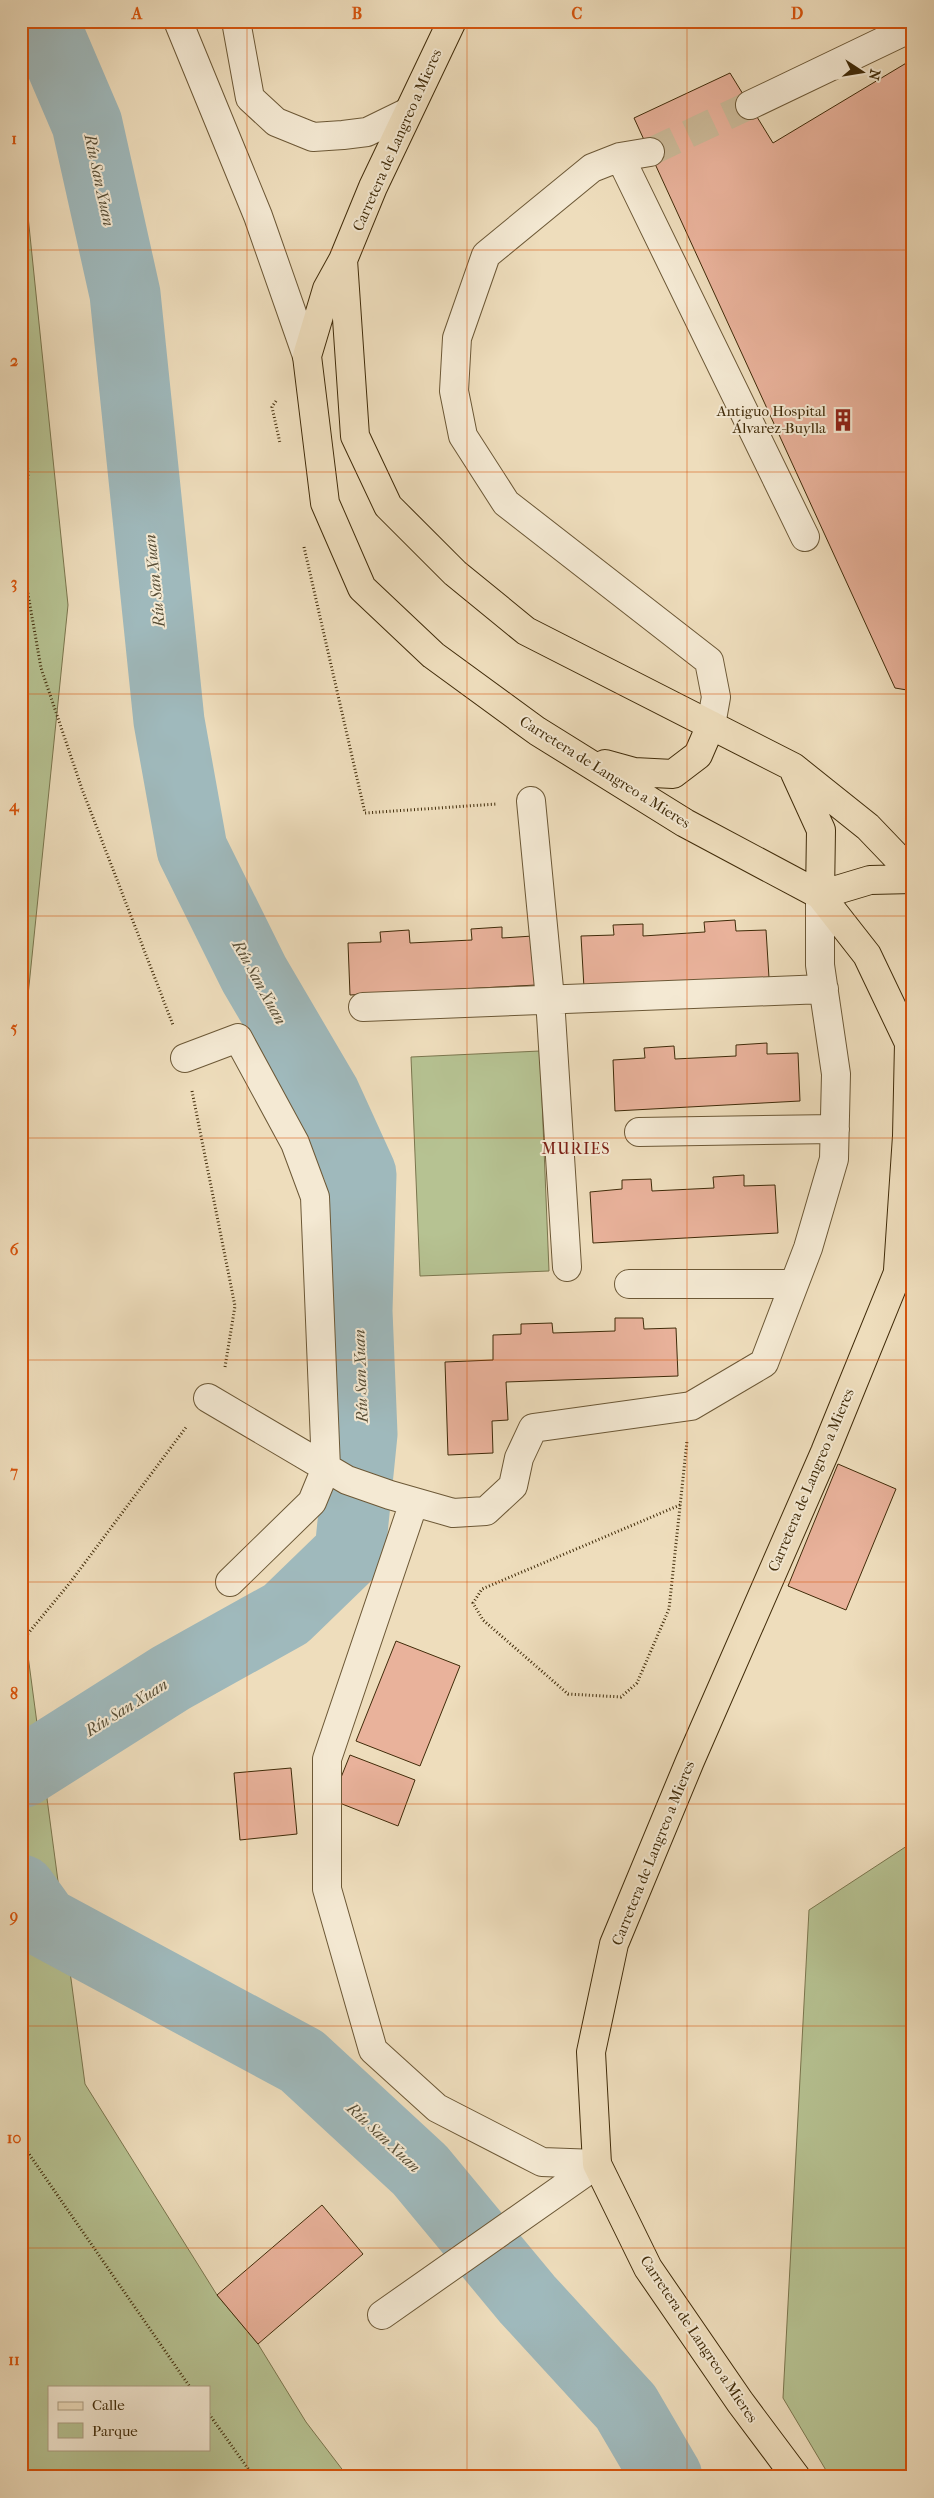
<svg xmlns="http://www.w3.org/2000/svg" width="934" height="2498" viewBox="0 0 934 2498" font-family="'IM FELL French Canon',serif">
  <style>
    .green { fill: #b6c292; stroke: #7b764e; fill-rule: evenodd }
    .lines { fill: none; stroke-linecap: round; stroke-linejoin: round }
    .river { stroke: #9fb9bc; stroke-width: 71 }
    .building { fill: #e9b29b; stroke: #402b09 }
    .minor-tunnel { stroke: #cbb998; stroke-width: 28; stroke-dasharray: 28 14; stroke-linecap: butt }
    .minor-casing { stroke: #6c5836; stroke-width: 30 }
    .major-casing { stroke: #402b09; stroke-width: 30 }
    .path { stroke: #402b09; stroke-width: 3; stroke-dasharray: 1 2.5; stroke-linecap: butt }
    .minor { stroke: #f4e9d3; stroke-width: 28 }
    .major { stroke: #eeddbc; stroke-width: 28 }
    .grid { fill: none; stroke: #d7540c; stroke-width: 1; stroke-opacity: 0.55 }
    .labels { text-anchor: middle; stroke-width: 4; stroke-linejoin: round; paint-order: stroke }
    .street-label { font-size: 15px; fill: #402b09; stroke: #f4e9d3 }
    .poi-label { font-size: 15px; fill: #402b09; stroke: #f4e9d3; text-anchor: end }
    .water-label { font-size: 16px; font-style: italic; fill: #584e36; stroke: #f4e9d3 }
    .neighbourhood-label { font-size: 16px; letter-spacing: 1px; fill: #7a1f14; stroke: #f4e9d3 }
    .neatline { fill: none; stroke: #d7540c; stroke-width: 2 }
    .grid-label { font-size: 16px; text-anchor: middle; font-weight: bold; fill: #d7540c }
  </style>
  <rect width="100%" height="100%" fill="#eeddbc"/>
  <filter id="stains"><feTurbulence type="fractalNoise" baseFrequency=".004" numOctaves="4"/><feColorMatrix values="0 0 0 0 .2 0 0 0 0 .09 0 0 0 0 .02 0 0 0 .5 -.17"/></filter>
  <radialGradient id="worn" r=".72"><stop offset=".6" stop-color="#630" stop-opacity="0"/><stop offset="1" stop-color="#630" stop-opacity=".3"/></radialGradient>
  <path class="green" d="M21 148 68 605 21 1064Z
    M540 1051 549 1271 420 1276 411 1057Z
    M21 1603 85 2084 217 2295 258 2344 306 2422 348 2477H21ZM49 2387H209V2449H49Z
    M913 1842V2477H830L783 2398 809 1910Z"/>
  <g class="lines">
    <path class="river" d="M21 1773 171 1678 286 1614 350 1552 362 1434 357 1311 361 1174 325 1095 254 974 192 849 169 721 125 294 87 124 43 21
      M21 1890 44 1922 302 2061 420 2170 527 2299 626 2407 667 2477"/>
  </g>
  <path class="building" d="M913 59V691L895 688 634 118 730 73 773 143Z
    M735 920 736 931 766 930 769 978 584 988 581 936 614 935 613 925 643 924V936L705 932 704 922Z
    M502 927V938L533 936 536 985 350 995 348 943 381 942 380 932 409 930 410 943 472 940 471 929Z
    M767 1043V1054L798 1053 800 1101 615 1111 613 1060 645 1058 644 1048 674 1046 675 1059 736 1056V1045Z
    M744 1175V1186L775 1185 778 1233 593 1243 590 1192 622 1189V1180L651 1179 652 1191 714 1188 713 1177Z
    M615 1318H643L644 1329 676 1328 678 1376 506 1382 508 1420 492 1421 493 1453 448 1455 445 1362 493 1360V1335L521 1334V1324L552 1323 553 1333 615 1331Z
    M838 1464 896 1489 846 1610 788 1586Z
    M396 1641 460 1666 420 1766 356 1741Z
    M350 1755 415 1780 398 1826 332 1800Z
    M291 1768 297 1834 240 1840 234 1773Z
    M322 2205 363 2254 258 2344 217 2295Z"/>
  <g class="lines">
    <path class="minor-tunnel" d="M650 152 750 105"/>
    <defs>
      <path id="minor" d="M178 21 258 216 307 356
        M236 21 250 98 276 122 313 137 343 135 367 132 408 112
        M750 105 913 27
        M650 152 620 157 592 168 486 255 457 338 454 391 463 436 506 503 709 661 716 697 711 725
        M620 157 805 537
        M531 801 550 999 567 1267
        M363 1007 824 989
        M185 1058 238 1038 295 1143 315 1197 326 1468 312 1502 230 1582
        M639 1132 835 1129
        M629 1284H794
        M208 1398 347 1480 390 1495 453 1513 486 1511 513 1486 519 1458 533 1428 691 1406 764 1363 808 1248 834 1159 836 1074 820 965V895
        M414 1502 327 1759V1889L373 2050 437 2108 542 2162 597 2164
        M382 2315 597 2164"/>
      <path id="major" d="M452 21 373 187 343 260 327 289 307 356 325 503 362 588 433 655 537 731 685 823 820 895 867 955 909 1043 907 1136 898 1270
        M343 260 355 436 388 506 455 573 526 631 793 767 868 827 913 874
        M605 764 634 772 673 774 698 755 711 725
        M795 773 821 830 820 895 870 880 913 879
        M796 2477 740 2402 648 2268 597 2164 591 2052 614 1944 690 1761 825 1452 906 1253"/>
    </defs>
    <use href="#minor" class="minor-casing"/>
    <use href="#major" class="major-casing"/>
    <path class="path" d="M21 384 28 474 22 560 41 668 82 789 173 1025
      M276 401 272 407 280 443
      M304 547 365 813 497 804
      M192 1091 235 1306 225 1367
      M680 1505 482 1589 473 1603 483 1620 568 1694 621 1697 637 1683 669 1609 687 1441
      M21 1642 69 1584 187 1426
      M21 2139 29 2154 190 2387
      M209 2414 254 2477"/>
    <use href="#minor" class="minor"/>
    <use href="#major" class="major"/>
  </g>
  <path class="grid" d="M247 21V2477M467 21V2477M687 21V2477M21 250H913M21 472H913M21 694H913M21 916H913M21 1138H913M21 1360H913M21 1582H913M21 1804H913M21 2026H913M21 2248H913"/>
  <defs>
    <symbol id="building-bare" viewBox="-9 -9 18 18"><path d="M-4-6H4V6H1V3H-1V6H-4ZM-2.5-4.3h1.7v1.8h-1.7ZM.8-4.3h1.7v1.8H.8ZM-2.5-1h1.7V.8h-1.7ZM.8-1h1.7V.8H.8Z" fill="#8f2418" stroke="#f4e9d3" stroke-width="2.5" paint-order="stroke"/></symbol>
  </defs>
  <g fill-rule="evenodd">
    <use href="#building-bare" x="827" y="404" width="32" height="32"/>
  </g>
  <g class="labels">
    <g class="street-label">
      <text transform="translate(397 140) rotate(-66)" y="5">Carretera de Langreo a Mieres</text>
      <text transform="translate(605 772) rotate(32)" y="5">Carretera de Langreo a Mieres</text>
      <text transform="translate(811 1480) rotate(-67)" y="5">Carretera de Langreo a Mieres</text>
      <text transform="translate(653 1853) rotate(-68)" y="5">Carretera de Langreo a Mieres</text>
      <text transform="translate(699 2339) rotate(56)" y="5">Carretera de Langreo a Mieres</text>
    </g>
    <g class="poi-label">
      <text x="826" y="416">Antiguo Hospital<tspan x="826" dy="17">Álvarez-Buylla</tspan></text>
    </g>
    <g class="water-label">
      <text transform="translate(100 180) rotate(78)" y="6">Ríu San Xuan</text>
      <text transform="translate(154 581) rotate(-96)" y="6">Ríu San Xuan</text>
      <text transform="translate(260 982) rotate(61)" y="6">Ríu San Xuan</text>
      <text transform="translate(360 1376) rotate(-92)" y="6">Ríu San Xuan</text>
      <text transform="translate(126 1707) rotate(-32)" y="6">Ríu San Xuan</text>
      <text transform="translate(384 2137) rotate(43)" y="6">Ríu San Xuan</text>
    </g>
    <g class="neighbourhood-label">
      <text x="576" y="1154">MURIES</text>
    </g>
  </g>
  <rect width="934" height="2498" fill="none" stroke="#eeddbc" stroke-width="55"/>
  <rect x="48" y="2386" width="162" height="65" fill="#f4e9d3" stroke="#ac9d82"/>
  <rect x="58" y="2402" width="25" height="8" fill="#eeddbc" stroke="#ac9d82"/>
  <text x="92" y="2410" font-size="15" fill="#402b09">Calle</text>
  <rect x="58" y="2423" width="25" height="15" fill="#b6c292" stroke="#ac9d82"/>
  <text x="92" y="2436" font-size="15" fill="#402b09">Parque</text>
  <g transform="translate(862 72) rotate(102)" stroke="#f4e9d3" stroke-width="4" paint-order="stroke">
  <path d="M0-4L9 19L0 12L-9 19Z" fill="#402b09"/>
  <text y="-8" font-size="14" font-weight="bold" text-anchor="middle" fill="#402b09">N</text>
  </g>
  <rect x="28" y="28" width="878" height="2442" class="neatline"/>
  <g class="grid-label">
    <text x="137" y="19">A</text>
    <text x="357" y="19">B</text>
    <text x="577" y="19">C</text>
    <text x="797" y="19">D</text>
    <text x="14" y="144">1</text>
    <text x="14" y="366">2</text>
    <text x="14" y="588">3</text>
    <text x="14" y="811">4</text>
    <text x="14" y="1033">5</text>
    <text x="14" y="1255">6</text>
    <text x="14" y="1477">7</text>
    <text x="14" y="1699">8</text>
    <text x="14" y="1921">9</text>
    <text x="14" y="2143">10</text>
    <text x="14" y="2365">11</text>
  </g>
  <rect width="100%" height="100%" filter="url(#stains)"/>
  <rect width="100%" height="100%" fill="url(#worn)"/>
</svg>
